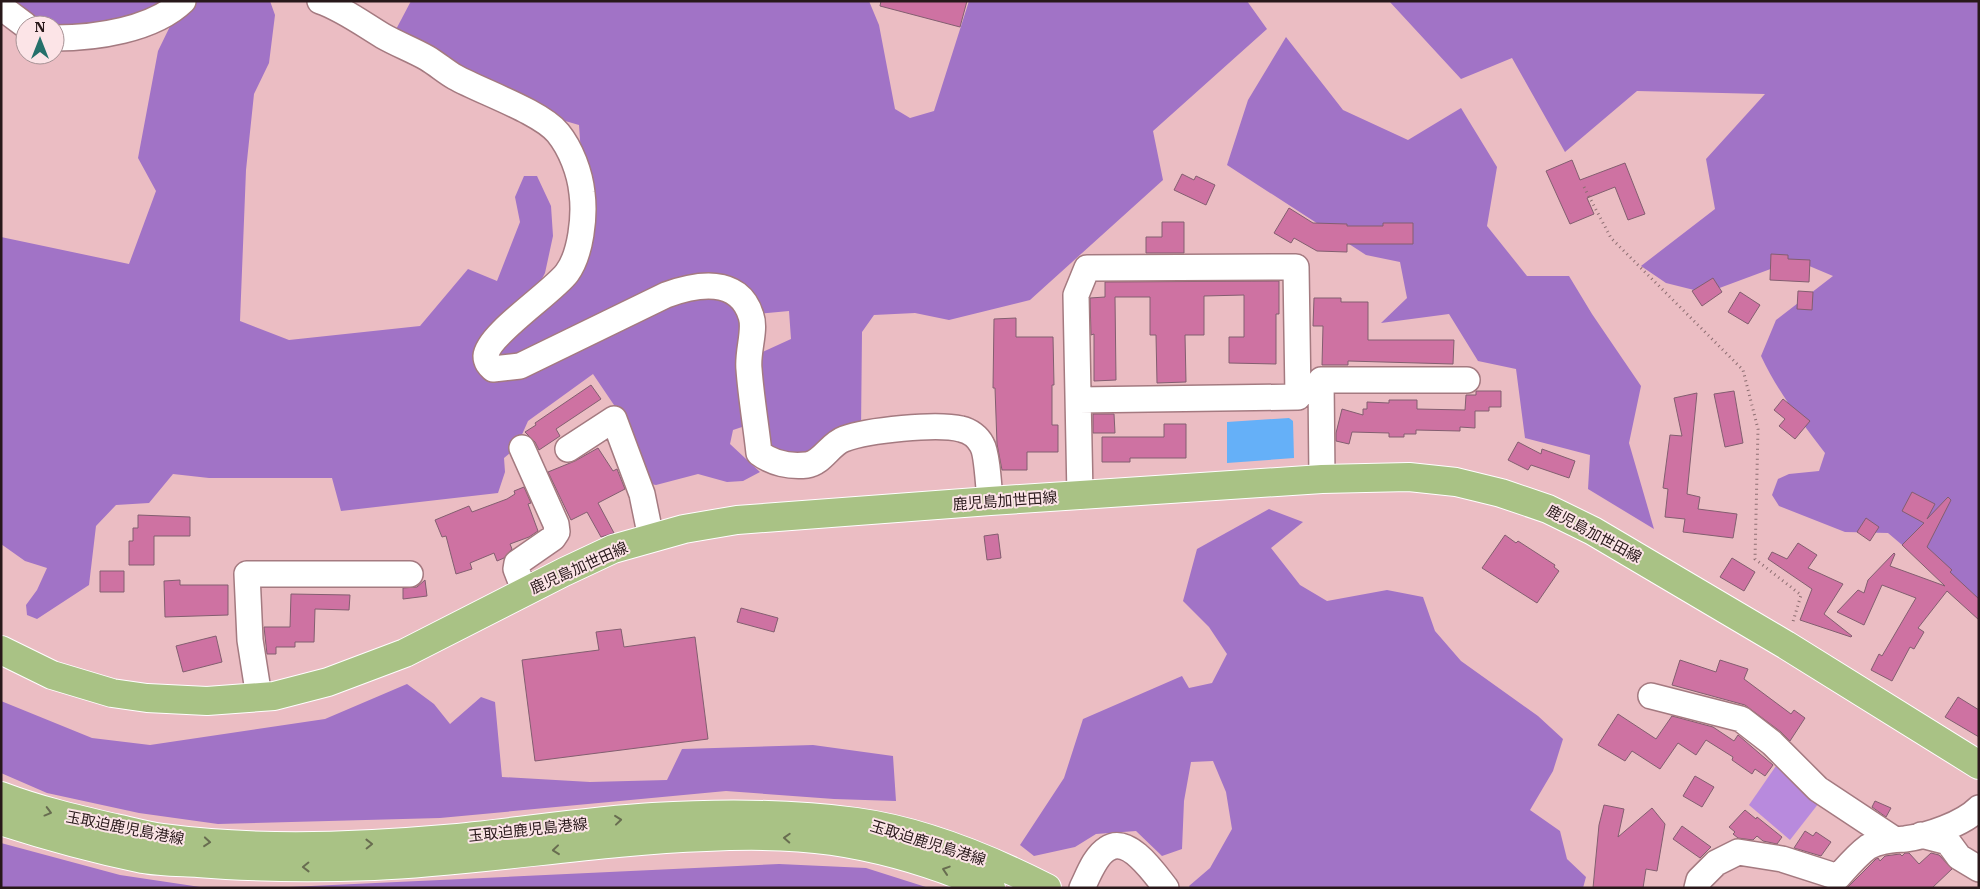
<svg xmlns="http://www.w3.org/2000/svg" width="1980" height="889" viewBox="0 0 1980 889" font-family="'IBM Plex Serif','Noto Sans JP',serif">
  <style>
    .green { fill: #b88add }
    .forest { fill: #a173c6 }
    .water { fill: #65b0f8 }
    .building { fill: #ce72a2; stroke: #835e70 }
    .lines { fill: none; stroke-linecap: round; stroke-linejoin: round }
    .minor-casing { stroke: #a47a80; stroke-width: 28 }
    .major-casing { stroke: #fff; stroke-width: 30 }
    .path { stroke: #8c6d71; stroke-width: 3; stroke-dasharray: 1 4; stroke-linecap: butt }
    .minor { stroke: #fff; stroke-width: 25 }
    .major { stroke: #a9c285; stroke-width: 28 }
    .oneway { stroke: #686d50 }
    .labels { text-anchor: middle; stroke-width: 4; stroke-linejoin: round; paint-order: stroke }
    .street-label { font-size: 15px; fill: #28181a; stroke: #fce4e7 }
  </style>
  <rect width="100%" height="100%" fill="#ebbdc3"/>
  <path class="green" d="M1778 763 1822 799 1790 840 1749 805Z"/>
  <path class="forest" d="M9 1H180L157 14 55 33V25H33Z
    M188 1H270L275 15 269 63 254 94 246 170 240 321 289 340 420 326 468 269 497 281 520 222 515 197 524 176H537L551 206 553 236 545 273 532 298 492 336 494 378 692 291 741 305 745 416 742 427 733 430 730 444 760 472 743 481 727 482 698 474 656 485 646 483 614 405 593 374 528 421 516 448 504 458 505 472 498 493 341 511 332 478H209L173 474 149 503 116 505 96 526 89 585 37 619 27 615 26 605 37 590 47 568 25 561 1 544V237L129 264 156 191 138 158 158 51 177 12Z
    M411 1H869L879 25 895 109 910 118 934 111 969 1H1247L1267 29 1153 131 1163 180 1030 300 949 320 915 313 874 315 862 332 861 430 816 458 763 448 756 355 791 339 789 311 756 314 714 280 518 361 491 358 571 274 582 169 579 125 541 114 392 37Z
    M1389 1H1979V601L1921 561 1888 533 1845 532 1779 506 1772 495 1778 479 1789 474 1819 471 1825 453C1801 422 1778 392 1761 356L1776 320 1833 276 1795 260 1706 293 1666 283 1641 266 1715 209 1706 159 1765 94 1637 91 1565 152 1512 58 1461 79Z
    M1286 37 1343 110 1408 140 1461 108 1497 167 1487 226 1527 276H1569L1592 314 1641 386 1629 443 1654 529 1588 489 1590 455 1525 438 1516 369 1478 361 1449 314 1381 323 1407 298 1400 262 1366 255 1227 165 1248 100Z
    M1269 509 1303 522 1271 548 1300 585 1327 601 1387 590 1423 597 1435 631 1461 661 1538 716 1563 739 1553 771 1530 810 1560 831 1567 859 1586 877 1583 888H1190L1189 886 1210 868 1232 829 1226 792 1213 761 1191 762 1184 801 1182 849 1162 856 1136 831 1096 834 1075 847 1034 856 1020 845 1064 778 1083 719 1182 676 1189 688 1212 683 1227 654 1209 627 1183 601 1197 549Z
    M407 684 434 704 450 724 481 697 495 702 502 777 590 782 667 780 682 749 813 745 893 756 896 801 834 799 726 791 440 818 218 824 139 813 47 793 1 773V701L92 738 150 745 325 719Z
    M1 843 120 875 207 888H1Z
    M779 864 866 868 929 888H268Z"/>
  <path class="water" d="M1289 418 1293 421 1294 458 1227 463V422Z"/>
  <path class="building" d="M881 1H967L960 27 880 6Z
    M1572 160 1580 180 1625 163 1645 214 1628 220 1615 187 1587 198 1594 214 1570 224 1546 171Z
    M1182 174 1194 180 1196 176 1215 185 1206 205 1174 190Z
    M1289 208 1313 223 1347 224V226H1383V223H1413V244H1347V252L1317 251 1294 238 1291 243 1274 233Z
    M1162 222H1184V253H1146V237H1162Z
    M1771 254 1788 255V259L1810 260 1809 282 1770 280Z
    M1713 278 1722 292 1702 306 1692 291Z
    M1279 281V314H1276V364L1229 363V337H1244V295L1204 296V335H1185L1186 382 1157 383 1156 335H1150V297H1115L1116 380 1094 381V334L1091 335 1090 298 1105 297V282Z
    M1798 291 1813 292 1812 310 1797 309Z
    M1740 292 1760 305 1748 324 1728 312Z
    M1314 298H1341V302H1368V340H1454L1453 364 1348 361V365H1322L1323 326H1313Z
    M1016 318V337H1053L1054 385H1052V425H1058V452H1027V470H1002L997 444 995 388H993L994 319Z
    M591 385 601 399 556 429 560 436 539 450 535 442 525 432 536 425 535 423Z
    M1476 391H1501V407H1489V411H1475V428L1460 427V431L1416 430V434H1404V437H1389V433L1352 432 1349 444 1336 441V433L1342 409 1363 415V409H1367V402L1389 403V400H1417V409L1465 410 1466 395H1476Z
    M1734 391 1743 443 1725 447 1714 394Z
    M1697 393 1687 494 1700 497 1698 509 1737 514 1733 538 1683 532 1685 519 1665 517 1668 489 1663 488 1670 435 1682 436 1674 398Z
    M1783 399 1810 421 1795 439 1779 426 1785 419 1774 410Z
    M1093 414H1114L1115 433H1093Z
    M1164 424H1186V458H1130V462H1102V437H1164Z
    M1518 442 1541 454 1542 449 1575 461 1569 478 1531 465 1528 470 1508 460Z
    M598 448 613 471 617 469 625 489 598 503 614 533 601 537 587 512 571 520 548 472 575 461Z
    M524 487 531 503 528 504 538 531 529 537 510 544 512 549 504 558 497 561 494 553 470 563 472 569 456 574 446 536 442 537 435 520 469 506 472 512 507 499 515 494 514 491Z
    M1912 492 1935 504 1927 519 1948 497 1951 500 1927 547 1952 570 1950 572 1979 599V620L1947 591 1918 628 1924 632 1914 649 1910 647 1892 681 1871 670 1879 654 1882 656 1916 598 1882 585 1864 625 1837 612 1858 590 1864 593 1868 580 1894 553 1895 554 1890 566 1945 586 1902 545 1924 523 1902 511Z
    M138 515 190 517V536H154V565H129V541H133V528H138Z
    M1866 518 1879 527 1870 541 1857 532Z
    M998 534 1001 558 987 560 984 536Z
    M1505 535 1516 543 1518 541 1555 565 1554 567 1559 571 1537 603 1482 568Z
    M1798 543 1817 555 1808 568 1843 584 1824 614 1852 636 1851 637 1800 620 1812 589 1768 559 1772 552 1787 559Z
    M1732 558 1755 572 1744 591 1720 577Z
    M100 571H124V592H100Z
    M180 580V585H228V615L165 617 164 581Z
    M425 580 427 596 403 599V588L417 587Z
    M291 594 350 595 349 610 315 609 314 642H295V647H276V654H267L264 627H290Z
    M741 608 778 618 774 632 737 622Z
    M621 629 624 647 695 637 708 739 535 761 522 660 599 650 596 632Z
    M216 636 222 662 183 672 176 646Z
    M1680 660 1716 672 1720 660 1748 669 1744 679 1791 714 1794 710 1805 718 1790 741 1781 732 1745 705 1672 685Z
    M1958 697 1979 710V737L1945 717Z
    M1618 714 1656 739 1672 716 1713 727 1734 741 1738 735 1773 765 1765 776 1755 769 1752 774 1732 760 1733 757 1706 740 1696 755 1678 743 1660 769 1632 751 1625 761 1598 745Z
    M1695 776 1714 787 1702 807 1683 796Z
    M1875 801 1891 808 1886 817 1872 807Z
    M1604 805 1624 809 1618 837 1652 808 1665 824 1657 871 1646 869 1643 888H1593L1599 825Z
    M1745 810 1756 819 1757 817 1782 837 1777 844 1763 841 1757 836 1753 840 1738 838 1733 834 1735 832 1729 827Z
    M1682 826 1711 847 1700 858 1673 839Z
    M1805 831 1813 836 1816 832 1831 842 1821 856 1794 848Z
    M1905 853H1909L1919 864 1931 853 1939 855 1952 869 1932 888H1847L1876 859 1878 858 1880 861 1885 856 1900 854 1902 856Z"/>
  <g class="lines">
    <defs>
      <path id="minor" d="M320 1C343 9 363 24 383 36 397 44 413 50 427 58 437 64 446 72 455 77 482 92 541 112 558 133 571 149 580 173 582 193 585 216 581 254 567 273 553 292 487 335 486 356 486 362 489 365 493 369L520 366 666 295C696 284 739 276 751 316 756 330 747 352 749 369 751 397 756 425 759 453 772 463 790 467 807 465 822 463 830 444 844 439 868 430 937 423 961 429 970 431 978 437 982 445 987 453 989 490 990 501
        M1 7 25 25
        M55 38C95 38 153 30 183 1
        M1079 400 1298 397 1296 267 1087 268 1076 295 1080 496
        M522 448 556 524 557 532 553 538 517 563 516 569 525 592
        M568 449 614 419 642 494 651 538
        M1322 479 1321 380H1467
        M1651 696 1741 719 1772 743 1818 789 1892 838
        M259 697 250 640 247 574H410
        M1921 835 1948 842 1959 857 1979 869
        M1082 888C1088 876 1095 856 1107 849 1128 834 1155 874 1166 888
        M1697 888 1699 880 1716 863 1738 852 1782 859 1838 877C1847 867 1857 855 1868 847 1880 840 1893 840 1905 839 1928 836 1963 824 1979 808"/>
      <path id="major" d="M1 650 52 675 112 693 147 698 207 701 274 696 328 682 405 653 564 572 613 549 684 529 737 520 990 501 1322 479 1409 477 1456 482 1501 493 1548 509 1593 531 1786 645 1979 765
        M1 796C38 810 76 819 115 828 130 831 146 836 162 838 251 850 355 847 445 839 514 833 583 821 653 817 720 813 789 813 856 822 922 831 988 858 1047 888
        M1 821C47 836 95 849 143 859 160 862 180 862 198 863 257 868 315 868 374 866 485 861 595 841 706 837 748 835 791 835 832 841 887 849 941 866 991 888"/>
    </defs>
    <use href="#minor" class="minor-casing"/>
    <use href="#major" class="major-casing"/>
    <path class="path" d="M1584 187 1611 238 1743 370 1758 429 1755 559 1801 595 1792 625"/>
    <use href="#minor" class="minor"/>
    <use href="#major" class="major"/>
  </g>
  <defs><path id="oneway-chevron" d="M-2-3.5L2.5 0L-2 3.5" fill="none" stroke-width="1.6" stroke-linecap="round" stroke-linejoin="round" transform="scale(1.25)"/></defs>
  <g class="oneway">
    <use href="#oneway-chevron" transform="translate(48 812) rotate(15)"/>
    <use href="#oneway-chevron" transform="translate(618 820) rotate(-6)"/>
    <use href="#oneway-chevron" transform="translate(787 838) rotate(-177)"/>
    <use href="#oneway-chevron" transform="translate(207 842) rotate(5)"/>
    <use href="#oneway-chevron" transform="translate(369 844) rotate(-1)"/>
    <use href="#oneway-chevron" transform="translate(556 850) rotate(174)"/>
    <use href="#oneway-chevron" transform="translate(306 867) rotate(179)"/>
    <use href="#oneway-chevron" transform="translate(946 870) rotate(-162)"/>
  </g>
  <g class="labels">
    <g class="street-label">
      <text transform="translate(1005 501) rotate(-4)" y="5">鹿児島加世田線</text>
      <text transform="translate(1594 534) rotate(28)" y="5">鹿児島加世田線</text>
      <text transform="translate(579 568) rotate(-24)" y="5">鹿児島加世田線</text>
      <text transform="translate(125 828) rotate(11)" y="5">玉取迫鹿児島港線</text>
      <text transform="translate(528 830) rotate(-6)" y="5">玉取迫鹿児島港線</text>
      <text transform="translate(928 843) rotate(17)" y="5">玉取迫鹿児島港線</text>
    </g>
  </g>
  <rect width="1980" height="889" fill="none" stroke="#28181a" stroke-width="5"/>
  <g transform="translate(40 40)"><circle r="24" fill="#fce4e7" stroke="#a79295"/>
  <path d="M0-4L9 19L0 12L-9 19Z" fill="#26706b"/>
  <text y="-8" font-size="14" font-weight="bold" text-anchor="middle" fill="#28181a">N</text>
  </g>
</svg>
